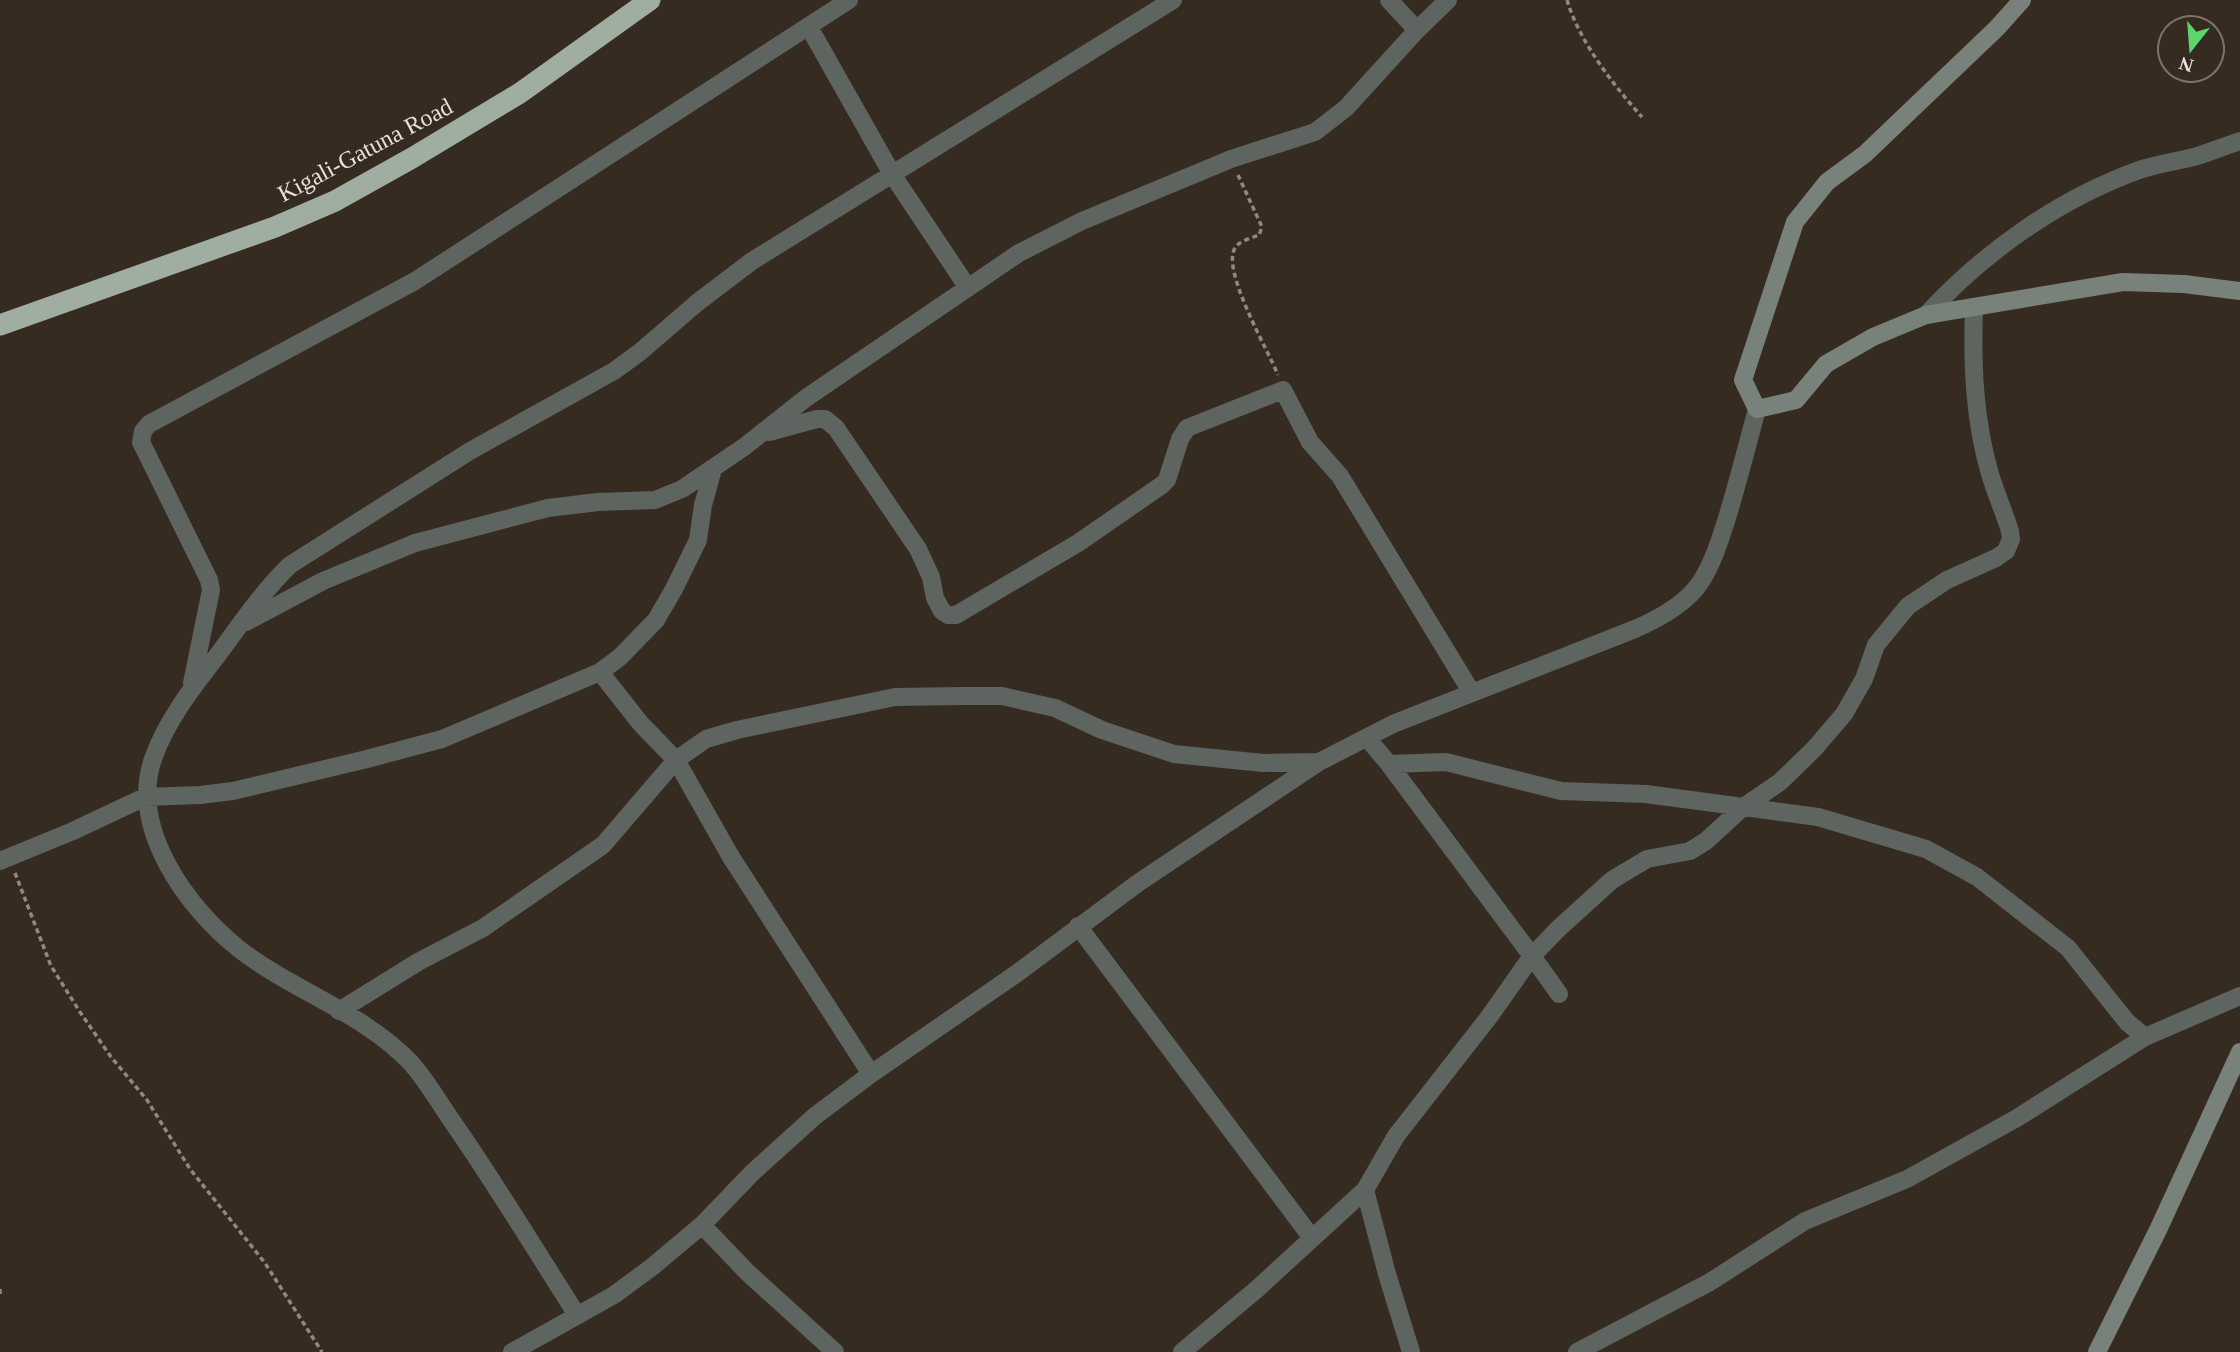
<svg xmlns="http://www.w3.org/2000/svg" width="2240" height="1352" viewBox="0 0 2240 1352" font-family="'Times New Roman',serif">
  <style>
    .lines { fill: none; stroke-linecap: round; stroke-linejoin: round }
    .path { stroke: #918880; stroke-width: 3.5; stroke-dasharray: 5 3.5; stroke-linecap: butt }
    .street { stroke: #5e645f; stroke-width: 18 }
    .secondary { stroke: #79827a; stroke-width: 18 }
    .highway { stroke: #a0aea2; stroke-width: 21 }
    .labels { text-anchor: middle; stroke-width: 6; stroke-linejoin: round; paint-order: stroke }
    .street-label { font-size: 24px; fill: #e7dfd9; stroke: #362b21 }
  </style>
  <rect width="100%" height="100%" fill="#362b21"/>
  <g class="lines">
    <path class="path" d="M1567 0C1579 41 1614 86 1642 117
      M1238 175 1262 227 1259 235C1251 238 1239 241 1235 248 1221 270 1268 350 1278 375
      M15 873 51 966 80 1012 111 1057 147 1100 190 1169 265 1263 322 1352
      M0 1289V1297"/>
    <path class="street" d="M1389 0 1417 30
      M809 27 892 174 968 288
      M1926 315C1985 251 2060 198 2142 169 2159 164 2177 161 2194 157 2210 152 2225 146 2240 141
      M769 432 817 419H825L836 428 918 549 931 577 935 598 942 611 948 615H956L1078 543 1162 485 1167 480 1180 439 1187 428 1283 390 1310 442 1340 476 1472 693
      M246 622 323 581 415 543 548 508 598 502 655 500 682 489 744 447 806 398 1019 253 1082 221 1231 159 1315 132 1346 108 1417 30 1448 0
      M600 672 620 657 656 620 674 589 698 540 703 505 713 469
      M192 683 211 590 209 580 141 442 143 431 149 424 415 281 849 0
      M1367 738 1389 764 1446 762 1561 791 1646 794 1818 817 1926 849 1977 877 2068 948 2127 1022 2145 1037
      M1389 764 1532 956 1559 994
      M0 861 73 831 145 797 200 795 233 791 367 759 442 739 600 672 641 724 676 760 706 739 737 730 895 697 963 696H1002L1055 708 1102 730 1174 754 1263 763 1319 762 1393 724 1635 629C1658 619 1685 605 1700 583 1713 563 1720 540 1727 518 1738 482 1747 446 1757 409
      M1078 926 1312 1238
      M339 1011 418 962 483 928 603 845 676 760 731 857 871 1074
      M1365 1190 1387 1274 1411 1352
      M702 1225 748 1273 835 1352
      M577 1315C536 1251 497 1186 454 1124 440 1104 427 1081 411 1063 364 1013 293 991 239 949 187 908 129 828 153 759 166 721 193 687 217 656 240 625 262 592 290 565L470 451 614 371 640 352 698 302 752 261 1173 0
      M512 1352 614 1295 652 1267 702 1225 752 1173 815 1116 871 1074 1016 974 1138 883 1319 762
      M1182 1352 1257 1289 1365 1190 1396 1136 1489 1017 1532 956 1558 929 1612 880 1647 859 1690 851 1706 841 1742 808 1780 782 1814 749 1844 714 1864 679 1876 645 1908 606 1947 580 1996 558 2006 551 2011 539 2010 531C2004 512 1996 494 1990 474 1974 419 1972 364 1974 307
      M1577 1352 1710 1282 1805 1221 1907 1179 2017 1118 2145 1037 2240 996"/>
    <path class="secondary" d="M2022 0 1997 28 1865 154 1827 182 1795 222 1743 380 1757 409 1796 400 1826 364 1873 337 1926 315 2123 282 2184 284 2240 291
      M2097 1352 2158 1230 2240 1052"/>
    <path class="highway" d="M0 325 275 227 335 201 412 158 520 93 650 0"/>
  </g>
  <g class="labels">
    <g class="street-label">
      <text transform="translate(365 150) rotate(-28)" y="8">Kigali-Gatuna Road</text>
    </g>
  </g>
  <g transform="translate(2191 49) rotate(197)"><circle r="33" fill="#362b21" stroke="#7d736b" stroke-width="2"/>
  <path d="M0-5L12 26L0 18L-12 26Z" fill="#5cd56d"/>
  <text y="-10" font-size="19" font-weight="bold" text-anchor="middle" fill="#e7dfd9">N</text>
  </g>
</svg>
